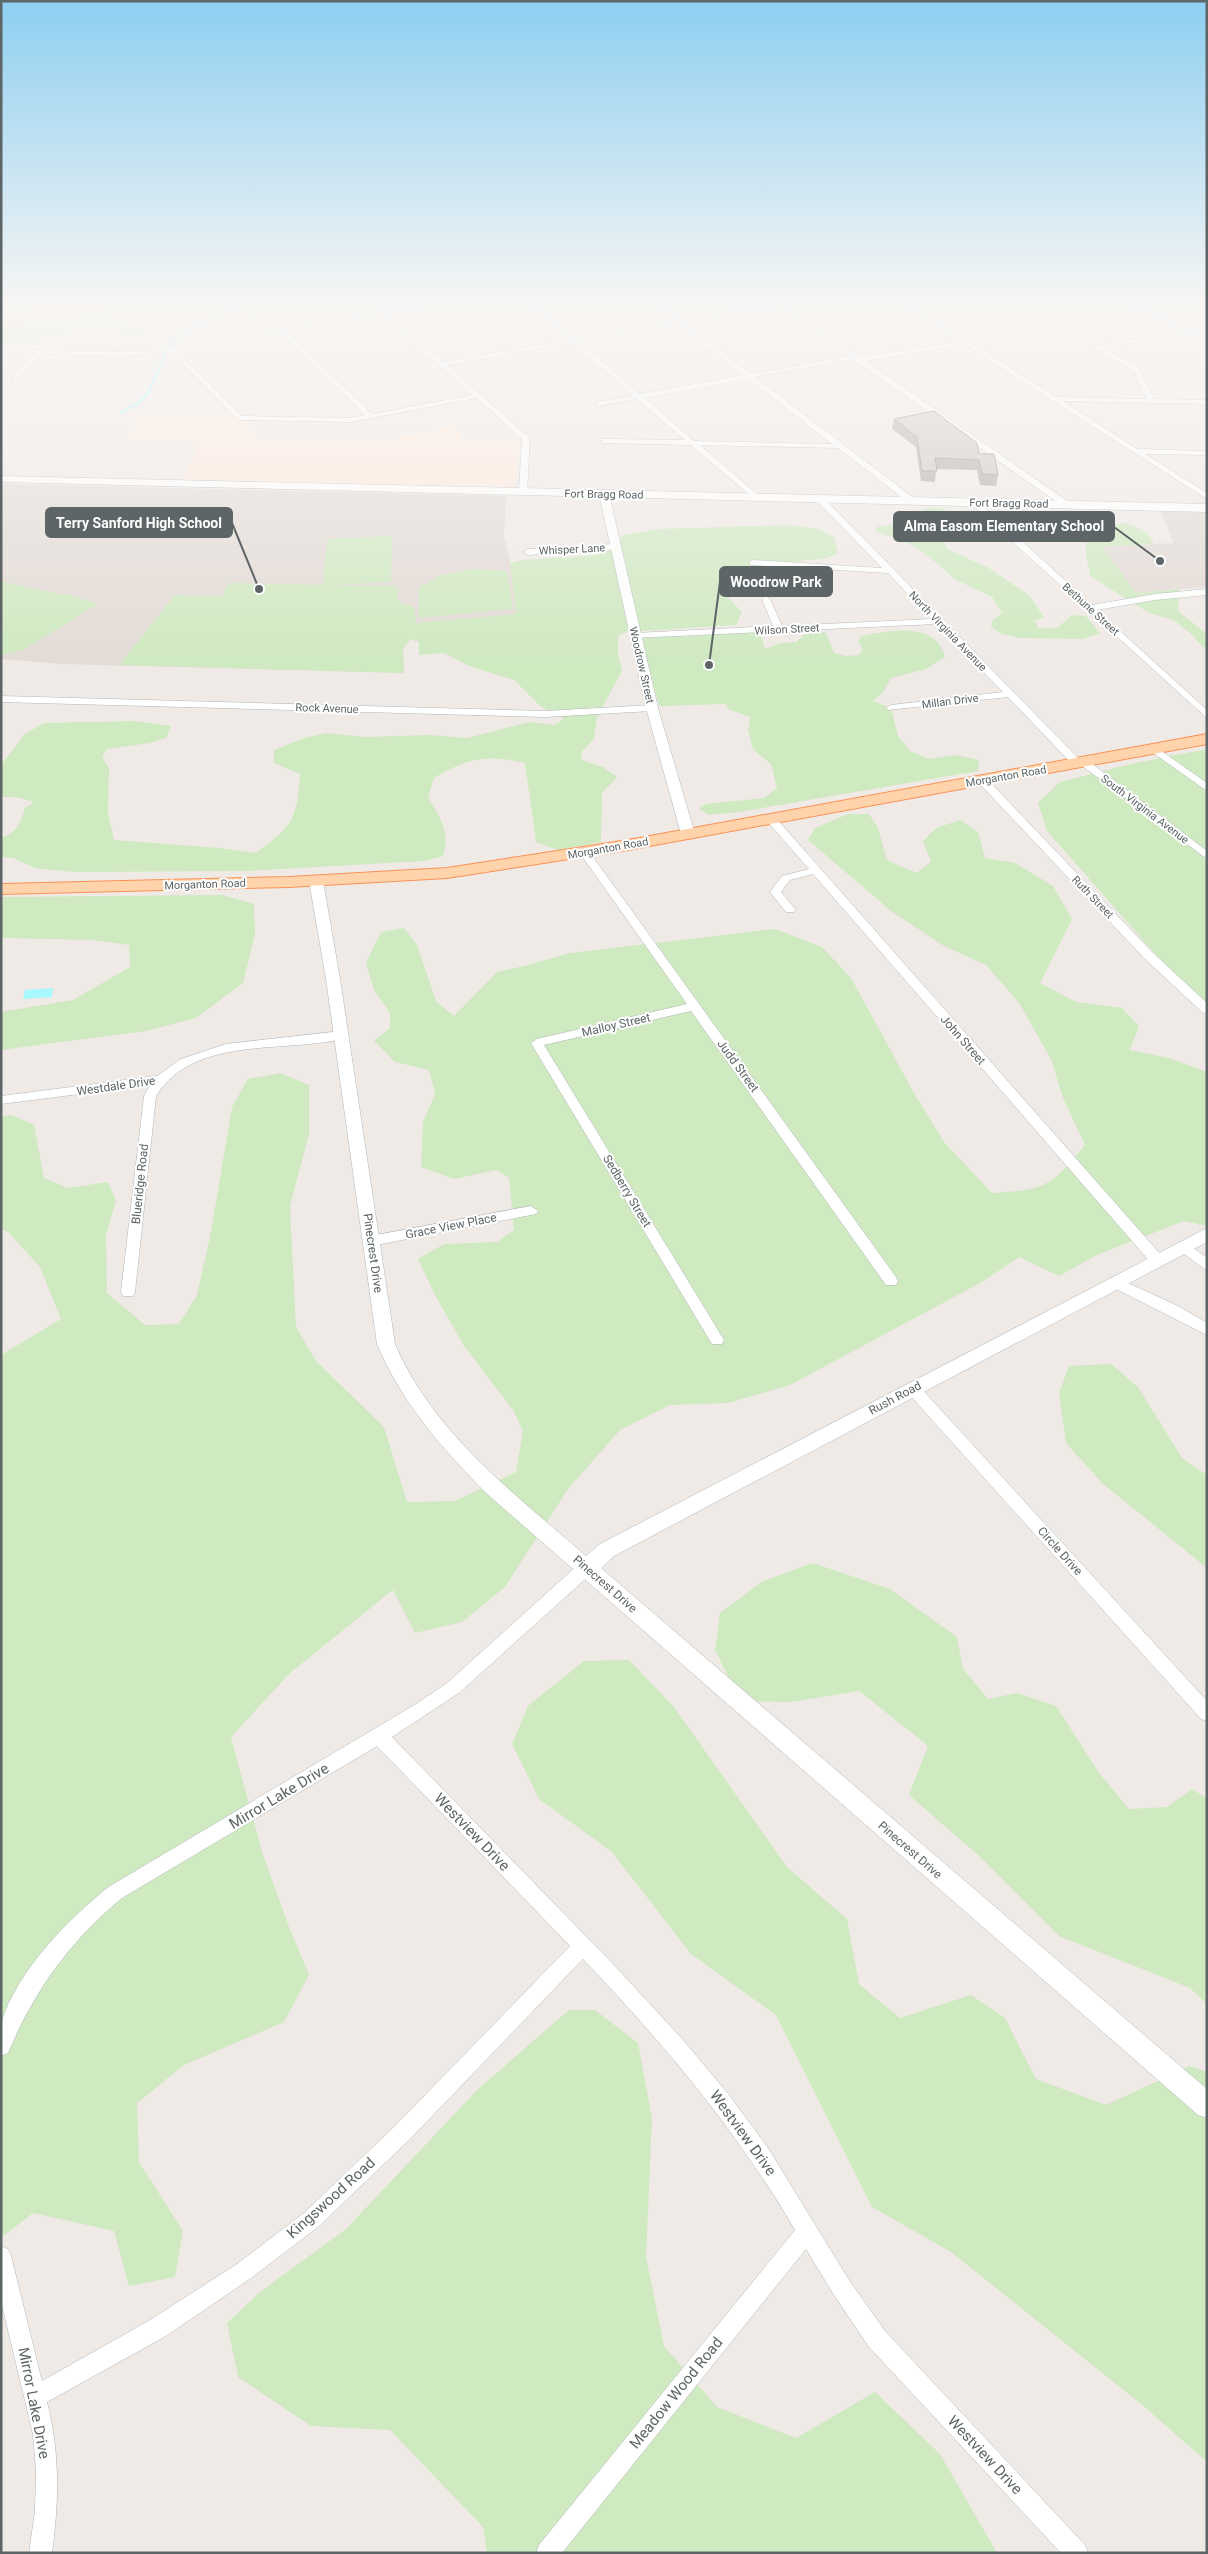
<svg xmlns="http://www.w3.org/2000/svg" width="1208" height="2554" viewBox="0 0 1208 2554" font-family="Roboto,sans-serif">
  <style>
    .commercial { fill: #ffeadc }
    .education { fill: #e3dbd6 }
    .green { fill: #cfe9c1 }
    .water { fill: #a7f8ff }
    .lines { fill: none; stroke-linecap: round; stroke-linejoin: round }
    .stream { stroke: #a7f8ff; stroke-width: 2.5 }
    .minor-casing { stroke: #b1b7b9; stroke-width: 1 }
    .tertiary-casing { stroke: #b1b7b9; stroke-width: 1 }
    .secondary-casing { stroke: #b0b7b9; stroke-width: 1 }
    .primary-casing { stroke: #fa9155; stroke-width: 2 }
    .minor { fill: #fff; fill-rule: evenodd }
    .tertiary { fill: #fff; fill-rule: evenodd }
    .secondary { fill: #fff; fill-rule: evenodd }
    .primary { fill: #ffd4ac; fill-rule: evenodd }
    .wall { fill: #afa9a7 }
    .building { fill: #cbc5c2; stroke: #8e8a88 }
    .labels { text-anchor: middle; stroke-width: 4; stroke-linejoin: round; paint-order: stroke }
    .far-street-label { font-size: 11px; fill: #5d6567; stroke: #fff }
    .street-label { font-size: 12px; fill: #5d6567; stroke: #fff }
    .near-street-label { font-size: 15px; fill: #5d6567; stroke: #fff }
    .leader { fill: none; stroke: #5d6567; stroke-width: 2 }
    .callout-dot { fill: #5d6567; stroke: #fff; stroke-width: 2 }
    .callout { fill: #5d6567; stroke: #5d6567; stroke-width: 2 }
    .callout-label { font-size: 14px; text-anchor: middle; font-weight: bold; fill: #fff }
  </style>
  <rect width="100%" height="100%" fill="#f0eae6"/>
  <path class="commercial" d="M242 415 254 433 256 441 392 439 455 426 462 441 521 442 513 487 183 480 199 442 127 440 141 416Z"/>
  <path class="education" d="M5 484 506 496 504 537 522 614 411 638 403 649 404 673 62 664 1 659V488Z
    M1161 511 1207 512V587L1136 593 1102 547 1173 543Z"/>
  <path class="green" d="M237 306H301L290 311 251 318Z
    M97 311 142 331 146 335C124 338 115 323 94 324L28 341 1 346V324Z
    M932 507 944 509 946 515 944 519 948 524 979 520 988 522 991 529C976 537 958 529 942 535L947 549 987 567 1029 595 1044 617 1034 621 1039 628H1057L1072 615 1086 616 1100 633 1082 639 1020 638 1002 634 991 627 992 621 1002 613 992 597 956 580 923 552 901 540 876 532V527C889 525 903 524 915 516 921 512 924 509 932 507Z
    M1125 523C1139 527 1147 530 1154 544L1102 547 1136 593 1180 589 1178 611 1207 634V651L1190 633 1174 620 1149 613 1090 576C1089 567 1084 553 1086 545 1089 527 1111 525 1125 523Z
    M787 525 815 528 834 537 838 553C820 562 819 558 801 561 778 565 739 575 724 593L742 612 736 625 627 632 618 636V655L622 671 597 717 594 739 582 751 581 760 603 767 617 777 602 793 601 842 558 850 536 842 525 763C487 754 468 758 434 778L428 798C441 818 450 832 443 856L425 861 245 871 73 872 35 868 13 858 1 857V838C17 832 20 824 25 808L34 802 16 797H1V765L25 734 44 723 136 721 171 726 166 738 150 743 107 749 102 757 109 768 108 813 114 840 219 848 256 853C292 826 297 821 300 774L274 763V750L304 738 326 733 364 737 429 735 467 738 529 722 554 725 564 719 540 706 514 680 469 666 444 653 419 655V642L411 639 403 649 404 673 119 665 175 595 222 596 228 583 323 585 327 539 392 536 391 582 325 585 397 586 398 601 414 607 416 623 516 614 510 563 522 560 597 555 625 535 657 529Z
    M473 569 507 571 513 609 419 618V587L442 575Z
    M1 581 64 595 67 594 98 604 23 650 1 655Z
    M817 630 826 633 834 653 845 656 859 655 863 649 858 642 860 636C888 631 936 620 945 657L926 669 891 678 884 691 873 701 891 708 898 736 910 751 929 759 955 755 979 760 978 771 739 812 708 815 699 808 706 804 764 798 777 788 771 764 753 749 748 730 750 717 728 709 726 704 659 706 641 638 760 632 765 649 781 643 797 642 803 635Z
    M1207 749V1007L1195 999 1047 831 1038 803 1060 782 1135 763Z
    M848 814H869L878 828 887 860 916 873 931 862 923 841 936 828 960 820 978 832 985 858 1015 863 1053 886 1072 919 1040 983 1076 1002 1122 1008 1139 1026 1130 1050 1169 1058 1207 1072V1226L1184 1221 1097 1255 1059 1276 1019 1257 982 1282 790 1385 728 1403 670 1405 620 1430 568 1489 505 1587 462 1622 415 1633 393 1590 290 1673 231 1737 262 1852 289 1927 309 1975 284 2022 184 2065 137 2103 139 2162 183 2231 175 2277 129 2286 114 2231 33 2213 1 2238V1355L61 1319 40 1267 8 1232 1 1229V1116L12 1115 34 1125 44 1178 68 1188 108 1182 116 1201 106 1235 107 1293 145 1325 179 1324 197 1295 210 1237 232 1107 248 1079 280 1073 309 1085V1134L290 1206 296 1327 316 1361 384 1427 407 1502 455 1501 516 1472 523 1431 513 1410 464 1346 435 1295 418 1259 444 1244 497 1242 514 1230 509 1178 497 1170 454 1179 421 1167 423 1122 435 1094 429 1070 395 1062 374 1041 390 1028V1013L374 990 366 963 381 932 404 928 417 945 436 1001 454 1016 497 972 524 966 570 953 775 929 822 947 851 978 914 1093 944 1142 992 1193C1047 1190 1051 1186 1085 1145L1063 1098 1051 1059 1019 1003 986 965 944 946 891 911 808 840 815 828Z
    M223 895 254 904 255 934 243 983 196 1018 146 1031 1 1050V1012L73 1000 130 967 129 945 93 940 1 938V897Z
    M1111 1364 1138 1387 1182 1458 1207 1475V1568L1103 1484 1066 1443 1059 1393 1069 1366Z
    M813 1563 890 1589 957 1637 963 1669 988 1699 1017 1693 1056 1706 1099 1773 1129 1809 1167 1807 1192 1789 1207 1798V2004L1190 1988 1059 1936 978 1855 909 1795 928 1746 859 1691 791 1702 740 1701 715 1650 720 1613 763 1581Z
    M629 1660 674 1707 787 1867 847 1919 859 1984 900 2018 971 1995 1005 2018 1036 2079 1106 2105 1190 2066 1207 2072V2462L1141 2404 951 2252 872 2207 776 2015 691 1954 612 1852 539 1799 512 1744 528 1706 584 1661Z
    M569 2010H595L638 2043 652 2118 646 2257 664 2346 717 2407 796 2438 875 2392 940 2454 997 2553H487L483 2527 390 2430 311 2426 238 2377 227 2323 260 2292 346 2229 478 2089Z"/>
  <path class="water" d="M53 988 52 997 23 999 25 990Z"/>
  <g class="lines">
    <path class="stream" d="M122 412 137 404 148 393 170 343 194 327 238 306"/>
    <defs>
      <path id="minor" d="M41 306H48V307L45 309Z
        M406 306H423L388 314 443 362 569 340 531 306H539L576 338 674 321 655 306H663L681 320 758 306H775L685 323 751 374 849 356 779 306H787L859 357 960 342 906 306H914L1056 397 1146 399 1134 372 1096 348V346L1207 326V330L1104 348 1140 369 1154 399 1207 400V404L1063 401 1137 449 1207 451V455L1145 454 1207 493V499L965 345 866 361 1070 503V507H1064L855 361 847 360 755 377 915 499V503H909L838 448 700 445 759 496 760 498 756 500 690 445 602 443V439H605L685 440 637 399 597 406V402L633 396 573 343 447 365 530 438 527 492 523 494 519 492 522 439 477 398 351 422 239 420 171 353 120 356 42 354 16 380H13V376L34 354 1 353V349L120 352 162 350 378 311 376 309 379 307 385 310ZM382 315 472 395 372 414 288 332ZM678 325 743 375 640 394 580 342ZM281 333 365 415 351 418 241 416 177 351ZM748 379 832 444 694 441 645 398Z
        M817 497H823L1080 760H1087L1207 851V859L1081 765H1073L1008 697 888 710 886 708 891 705 1003 692 936 624 633 638V634L636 633 773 626 762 599 766 596 770 599 782 626 931 619 888 573 750 565V561L753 560 882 568 817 501Z
        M972 501H978L1092 605 1155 594 1207 589V595L1155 600 1097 610 1207 710V718L972 505Z
        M616 544 620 547 619 549 528 555 524 552 528 549Z
        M1 696 545 711 652 705 657 708 652 711 545 717 1 702Z
        M1153 745 1207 783V791L1149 750V746Z
        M982 777 986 778 1152 952 1207 1003V1014L1203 1013 1144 958 978 782 977 780Z
        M771 816 775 817 1162 1256 1164 1260 1162 1264H1152L813 874 790 880 781 892 796 910 794 912H786L770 892 782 876 809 869 767 821 766 819Z
        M584 849 588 850 896 1277 898 1281 896 1285H886L691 1011 544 1045 724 1340 722 1344H712L531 1043 537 1039 687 1004 579 852Z
        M342 1031 348 1035 346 1038C286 1054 195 1034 156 1096L135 1292 133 1296H123L121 1292 144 1096 150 1085 1 1104V1096L157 1076 181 1059 226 1044Z
        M531 1206 538 1211 536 1214 371 1246 364 1241 371 1236Z
        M1184 1241 1207 1258V1271L1179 1250 1177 1246 1179 1242Z
        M1115 1277 1178 1306 1207 1323V1335L1110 1286 1108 1282 1110 1278Z
        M913 1383 918 1385 1207 1701V1721L1201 1719 908 1393 906 1389 908 1385Z
        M586 1561 592 1563 594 1568 592 1573 459 1693 392 1737 613 1964 684 2041 729 2095 768 2148 849 2280 885 2331 1085 2545 1088 2553H1061L869 2347 834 2295 806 2249 562 2553H536L539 2545 795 2230C736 2129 663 2043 583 1959L409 2140 318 2227 251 2278 166 2336 47 2402C60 2453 59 2501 52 2553H29L35 2511 36 2472 33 2434 1 2301V2246L8 2249 11 2256 42 2381 150 2320 237 2264 304 2213 395 2126 570 1946 377 1746 122 1898C70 1941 34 1991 8 2053L1 2056C1 2045 0 2031 2 2021 17 1971 70 1917 110 1886L416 1704 447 1683 580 1563Z"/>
      <path id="tertiary" d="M1131 306H1143L1207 337V344Z
        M604 491 609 494 658 708 695 834 693 837H683L681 834 646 708 599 494Z
        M316 877 323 881 340 979 395 1344C433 1433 515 1494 586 1556L600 1544 1207 1228V1242L614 1556 601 1568 1207 2089V2118L1198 2115 486 1493C442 1448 402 1403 377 1344L326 979 309 881Z"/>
      <path id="secondary" d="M1 476 1207 504V512L1 482Z"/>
      <path id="primary" d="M71 306H100L95 309 1 324V318Z
        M1207 734V744L628 850 447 878 289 887 1 894V884L289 877 447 868 628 840Z"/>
    </defs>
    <use href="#minor" class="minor-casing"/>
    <use href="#tertiary" class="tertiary-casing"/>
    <use href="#secondary" class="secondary-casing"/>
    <use href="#primary" class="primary-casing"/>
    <use href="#minor" class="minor"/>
    <use href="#tertiary" class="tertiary"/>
    <use href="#secondary" class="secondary"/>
    <use href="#primary" class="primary"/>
  </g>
  <path class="wall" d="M894 419 979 454 998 475 996 486 980 485 977 470 936 469 935 482 921 481 916 447 892 429Z"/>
  <path class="building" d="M934 411 977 443 979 454H994L998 475 982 474 979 460 935 458 937 471H922L917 437 894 419Z"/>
  <linearGradient id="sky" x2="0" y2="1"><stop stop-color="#8ecff1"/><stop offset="0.46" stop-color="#f8f6f4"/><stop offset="1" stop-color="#f8f6f4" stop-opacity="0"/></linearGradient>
  <rect width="1208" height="664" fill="url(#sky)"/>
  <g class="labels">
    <g class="far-street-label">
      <text transform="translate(604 494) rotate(1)" y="4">Fort Bragg Road</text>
      <text transform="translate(1009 503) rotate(1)" y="4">Fort Bragg Road</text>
      <text transform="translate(572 549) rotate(-3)" y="4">Whisper Lane</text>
      <text transform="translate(1091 609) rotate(42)" y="4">Bethune Street</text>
      <text transform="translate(787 629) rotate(-3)" y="4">Wilson Street</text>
      <text transform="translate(948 631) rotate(46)" y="4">North Virginia Avenue</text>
      <text transform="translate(642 665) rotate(77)" y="4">Woodrow Street</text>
      <text transform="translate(950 701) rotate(-7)" y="4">Millan Drive</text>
      <text transform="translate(327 708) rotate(2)" y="4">Rock Avenue</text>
      <text transform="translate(1006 776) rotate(-10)" y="4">Morganton Road</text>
      <text transform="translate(1145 809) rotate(37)" y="4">South Virginia Avenue</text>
      <text transform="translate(608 848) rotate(-10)" y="4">Morganton Road</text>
      <text transform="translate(205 884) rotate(-2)" y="4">Morganton Road</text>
      <text transform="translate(1093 897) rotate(46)" y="4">Ruth Street</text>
    </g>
    <g class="street-label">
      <text transform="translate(616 1025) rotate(-13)" y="4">Malloy Street</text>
      <text transform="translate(963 1040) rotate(49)" y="4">John Street</text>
      <text transform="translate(738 1066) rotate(54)" y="4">Judd Street</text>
      <text transform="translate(116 1086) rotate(-8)" y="4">Westdale Drive</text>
      <text transform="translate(140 1184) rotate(-84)" y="4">Blueridge Road</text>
      <text transform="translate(627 1191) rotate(59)" y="4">Sedberry Street</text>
      <text transform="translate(451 1226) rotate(-11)" y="4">Grace View Place</text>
      <text transform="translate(373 1253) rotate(82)" y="4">Pinecrest Drive</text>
      <text transform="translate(895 1398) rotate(-28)" y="4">Rush Road</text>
      <text transform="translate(1060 1551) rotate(48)" y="4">Circle Drive</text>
      <text transform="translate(605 1584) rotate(41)" y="4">Pinecrest Drive</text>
      <text transform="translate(910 1850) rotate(41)" y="4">Pinecrest Drive</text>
    </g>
    <g class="near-street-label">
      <text transform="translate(279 1796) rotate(-31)" y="5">Mirror Lake Drive</text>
      <text transform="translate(472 1832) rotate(46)" y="5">Westview Drive</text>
      <text transform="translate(743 2133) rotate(54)" y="5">Westview Drive</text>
      <text transform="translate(331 2198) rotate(-42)" y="5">Kingswood Road</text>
      <text transform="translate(676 2393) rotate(-51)" y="5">Meadow Wood Road</text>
      <text transform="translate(34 2403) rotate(79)" y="5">Mirror Lake Drive</text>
      <text transform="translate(985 2455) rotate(47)" y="5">Westview Drive</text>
    </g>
  </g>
  <path class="leader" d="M259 589L232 523M1160 561L1114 527M709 665L720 582"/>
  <g class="callout-dot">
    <circle cx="259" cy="589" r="5"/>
    <circle cx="1160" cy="561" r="5"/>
    <circle cx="709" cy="665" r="5"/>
  </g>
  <g class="callout">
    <rect x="46" y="508" width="186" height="29" rx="5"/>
    <rect x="894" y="512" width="220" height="29" rx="5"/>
    <rect x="720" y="567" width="112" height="29" rx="5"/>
  </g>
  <g class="callout-label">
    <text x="139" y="528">Terry Sanford High School</text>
    <text x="1004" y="531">Alma Easom Elementary School</text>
    <text x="776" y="587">Woodrow Park</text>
  </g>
  <rect width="1208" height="2554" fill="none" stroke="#5d6567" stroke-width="5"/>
</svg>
